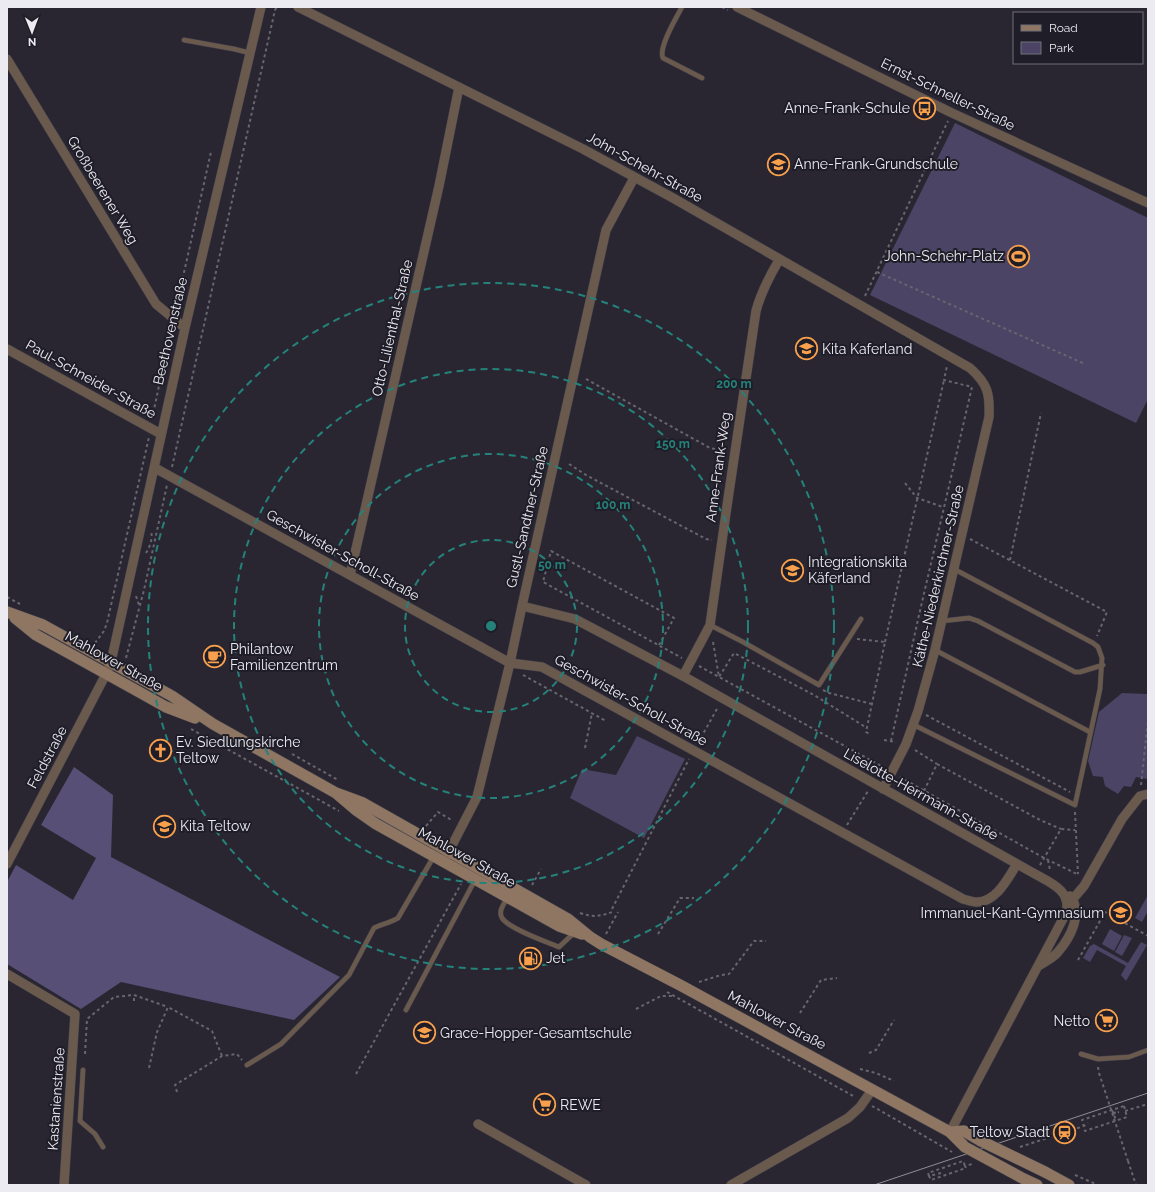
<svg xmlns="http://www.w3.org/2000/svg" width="1155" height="1192" viewBox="0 0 1155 1192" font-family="Raleway,sans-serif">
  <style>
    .green { fill: #4b4465 }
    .forest { fill: #574f75 }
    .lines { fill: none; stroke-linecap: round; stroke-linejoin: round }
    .service-casing { stroke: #44424c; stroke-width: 5.5 }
    .minor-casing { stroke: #44424c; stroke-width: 10 }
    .secondary-casing { stroke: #44424c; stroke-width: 12 }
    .path { stroke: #67656f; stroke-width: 2; stroke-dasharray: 3 3; stroke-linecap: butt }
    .service { stroke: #6a5a4e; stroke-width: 4.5 }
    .minor { stroke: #6a5a4e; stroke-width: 9 }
    .secondary { stroke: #8e7663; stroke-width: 11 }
    .tram { stroke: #8f8d96; stroke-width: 1 }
    .secondary-bridge-casing { stroke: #44424c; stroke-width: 12; stroke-linecap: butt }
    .path-bridge { stroke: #67656f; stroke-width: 2; stroke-dasharray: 3 3; stroke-linecap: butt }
    .secondary-bridge { stroke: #8e7663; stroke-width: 11 }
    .ring { fill: none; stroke: #25827b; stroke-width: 2; stroke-dasharray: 7 5 }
    .labels { text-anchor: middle; stroke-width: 4; stroke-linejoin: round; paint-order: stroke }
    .street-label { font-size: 14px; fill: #ecebf2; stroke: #1f1d27 }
    .poi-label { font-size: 14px; fill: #ecebf2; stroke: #1f1d27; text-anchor: start }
    .centre { fill: #25827b; stroke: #1f1d27; stroke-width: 2 }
    .ring-label { font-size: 12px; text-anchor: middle; font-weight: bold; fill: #25827b; stroke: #1f1d27; stroke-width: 4; stroke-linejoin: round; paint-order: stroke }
  </style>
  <rect width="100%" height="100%" fill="#292631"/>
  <path class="green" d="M955 123 1148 218V399L1136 423 870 295Z
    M1148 688V779L1136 777 1131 787 1124 786 1118 794 1105 786 1103 777 1093 776 1088 761 1099 712 1122 693 1147 694Z
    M637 736 685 759 644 838 570 798 582 769 616 775Z
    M1148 895V911L1142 922 1135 918Z
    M1110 929 1122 936 1114 951 1102 944Z
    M1124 935 1132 938 1122 956 1115 952Z
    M1141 942 1147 945 1126 981 1121 975 1126 966 1097 950 1090 962 1083 958 1090 946 1094 944 1128 963Z"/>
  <path class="forest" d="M74 767 113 795 111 857 340 977 294 1020 121 982 81 1009 7 964V882L16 865 73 900 96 858 41 825Z"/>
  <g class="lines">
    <defs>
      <path id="service" d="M682 7C676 18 658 48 663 58L702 78
        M184 40 234 49 250 53
        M942 621 969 618 978 621 1075 672H1080L1103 665
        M710 625 743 642 819 685 861 619
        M935 650 1090 732
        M914 725 1075 805 1100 689 1102 658 1098 647 1093 643 954 569
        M507 898C504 904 498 911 502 918 509 929 547 942 559 947L575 932
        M406 1010 475 880
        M1081 1054 1098 1059 1129 1057 1148 1050
        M247 1065 281 1044 349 975 374 928C382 924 390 923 398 918L434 856
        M83 1070 80 1121 95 1134 103 1147"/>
      <path id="minor" d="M298 7 583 149 673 198 970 368C988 384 990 394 989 417L935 650 918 711 906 744 883 789
        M737 7 952 113 1148 203
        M7 59 156 304 185 328
        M7 349 161 434
        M155 468 510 663 542 667 963 899C967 900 972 902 976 902 996 903 1008 878 1017 864
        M350 575 439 186 459 87
        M522 606 575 619 683 676 1035 874C1051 883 1072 891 1066 913L950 1132
        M683 676 710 625 728 499 756 311C761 292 769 277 779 260
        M446 857 477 797 510 663 522 606 606 230 634 178
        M7 864 106 674 111 662 185 328 261 7
        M1072 900 1084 886 1122 819 1140 796 1148 794
        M1040 965C1046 961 1053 958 1058 952 1070 938 1084 913 1070 896
        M7 974 75 1014 64 1185
        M478 1124 586 1185
        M731 1185 848 1118 860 1107 872 1090"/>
      <path id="secondary" d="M7 612 43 625 172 696 213 724 336 793 356 810 376 824 559 926 582 934
        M15 618 36 635 132 688 166 707 195 718
        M336 793 363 803 568 919 590 937 601 944 680 985 950 1132 965 1147
        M950 1132 964 1131 981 1141
        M1045 1172 1069 1185
        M1024 1179 1037 1185"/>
    </defs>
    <use href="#service" class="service-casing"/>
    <use href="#minor" class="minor-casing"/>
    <use href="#secondary" class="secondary-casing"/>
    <path class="path" d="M722 7 728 10
      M877 272 1085 364
      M865 296 948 121
      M176 308 211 152
      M586 379 710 448 725 451
      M152 419 171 329
      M569 464 586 475 706 539 712 540
      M172 467 275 10 277 7
      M905 483 917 498 943 507
      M970 539 1107 612 1097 636
      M146 553C150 547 153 538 151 531
      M1010 560 1041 413
      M136 596 139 605
      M7 597 20 604
      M857 639 885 642 866 732 871 735
      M713 642 719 677 734 653 814 695 867 728
      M885 642 944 380
      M95 643 104 631 107 623 149 437
      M659 645 674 618 551 551 543 582 682 658
      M126 658 144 590 167 485
      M699 666 883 767
      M523 675 606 721
      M823 690 829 693 872 704
      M926 715 1070 792
      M191 729 339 811
      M884 740 896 742
      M891 741 919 615 972 387 944 380 947 366
      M698 743 718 707
      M585 748 592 713
      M915 750 937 764
      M292 754 338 780
      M900 777 1044 858 1079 875
      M1141 785 1148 720
      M924 791 937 764 1040 820 1061 829
      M1075 812 1078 874
      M847 825 868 791
      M426 826 438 812 453 821
      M1048 860 1050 870
      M1040 865 1061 829 1075 830
      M532 885 541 869
      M612 909 689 759
      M580 913C594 918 601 916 615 911
      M606 934 618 912
      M658 934 680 898H694
      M1078 960 1105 912 1148 936
      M699 982 721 975 729 974 754 941H766
      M667 992 855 1097
      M134 1001V995L168 1007
      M636 1009 661 996H672
      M800 1013 821 980 837 978
      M869 1053 876 1050 894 1020
      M85 1054 87 1019 114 997 134 995
      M1098 1067 1099 1073
      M149 1068 157 1032 168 1007 212 1031 222 1056
      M860 1069 876 1073 894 1081
      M356 1074 461 884
      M177 1092 175 1085 222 1056 237 1054 242 1060
      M872 1106 952 1152
      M1124 1106 1127 1117 1085 1131 1082 1120Z
      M1112 1110 1116 1120
      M1125 1111 1148 1104
      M1113 1113 1119 1112
      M1020 1147 1084 1126 1088 1123
      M1128 1161 1136 1185
      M941 1173 929 1176 931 1180 966 1168 965 1166 972 1164
      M1075 1175 1098 1185
      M929 1176 928 1173 963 1161 965 1166"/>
    <use href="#service" class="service"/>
    <use href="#minor" class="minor"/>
    <use href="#secondary" class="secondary"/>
    <path class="tram" d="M874 1185 1148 1093"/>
    <defs>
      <path id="secondary-bridge" d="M981 1141 1045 1172
        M965 1147 1024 1179"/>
    </defs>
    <use href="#secondary-bridge" class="secondary-bridge-casing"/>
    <path class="path-bridge" d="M1099 1073 1128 1161
      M1112 1114 1119 1112"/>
    <use href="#secondary-bridge" class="secondary-bridge"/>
  </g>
  <g class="ring">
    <circle cx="491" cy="626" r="86"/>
    <circle cx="491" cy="626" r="172"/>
    <circle cx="491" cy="626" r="257"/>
    <circle cx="491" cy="626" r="343"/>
  </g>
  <defs>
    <symbol id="bus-ring" viewBox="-11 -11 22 22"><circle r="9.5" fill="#1f1d27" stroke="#f9a04d" stroke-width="1.5"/><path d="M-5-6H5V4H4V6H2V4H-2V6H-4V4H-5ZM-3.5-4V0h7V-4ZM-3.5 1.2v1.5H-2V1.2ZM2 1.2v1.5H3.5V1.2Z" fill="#f9a04d"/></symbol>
    <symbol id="school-ring" viewBox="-11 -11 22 22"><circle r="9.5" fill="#1f1d27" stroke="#f9a04d" stroke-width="1.5"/><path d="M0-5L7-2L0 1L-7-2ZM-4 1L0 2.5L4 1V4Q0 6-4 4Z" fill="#f9a04d"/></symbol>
    <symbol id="stadium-ring" viewBox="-11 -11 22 22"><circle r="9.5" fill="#1f1d27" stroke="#f9a04d" stroke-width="1.5"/><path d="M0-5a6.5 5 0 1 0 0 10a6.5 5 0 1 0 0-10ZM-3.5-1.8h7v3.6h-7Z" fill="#f9a04d"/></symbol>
    <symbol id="cafe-ring" viewBox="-11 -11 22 22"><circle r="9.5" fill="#1f1d27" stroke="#f9a04d" stroke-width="1.5"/><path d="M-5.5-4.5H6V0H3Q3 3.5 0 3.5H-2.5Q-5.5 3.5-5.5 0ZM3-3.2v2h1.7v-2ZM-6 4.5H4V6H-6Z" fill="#f9a04d"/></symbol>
    <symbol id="church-ring" viewBox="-11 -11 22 22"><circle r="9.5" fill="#1f1d27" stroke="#f9a04d" stroke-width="1.5"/><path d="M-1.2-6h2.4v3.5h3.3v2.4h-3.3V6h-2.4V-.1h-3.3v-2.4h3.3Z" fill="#f9a04d"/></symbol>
    <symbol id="fuel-ring" viewBox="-11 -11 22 22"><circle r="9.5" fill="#1f1d27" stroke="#f9a04d" stroke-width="1.5"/><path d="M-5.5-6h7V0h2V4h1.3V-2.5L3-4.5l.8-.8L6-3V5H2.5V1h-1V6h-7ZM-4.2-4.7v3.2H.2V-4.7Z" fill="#f9a04d"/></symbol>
    <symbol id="supermarket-ring" viewBox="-11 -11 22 22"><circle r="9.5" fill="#1f1d27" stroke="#f9a04d" stroke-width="1.5"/><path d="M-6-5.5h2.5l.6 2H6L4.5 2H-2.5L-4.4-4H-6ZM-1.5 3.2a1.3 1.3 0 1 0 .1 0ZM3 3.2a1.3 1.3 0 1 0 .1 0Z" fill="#f9a04d"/></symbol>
    <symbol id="station-ring" viewBox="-11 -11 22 22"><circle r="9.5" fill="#1f1d27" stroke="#f9a04d" stroke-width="1.5"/><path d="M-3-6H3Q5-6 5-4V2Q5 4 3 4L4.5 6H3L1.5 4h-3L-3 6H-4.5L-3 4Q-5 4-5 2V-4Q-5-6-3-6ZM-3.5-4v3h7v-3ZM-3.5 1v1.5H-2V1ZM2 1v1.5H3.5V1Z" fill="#f9a04d"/></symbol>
  </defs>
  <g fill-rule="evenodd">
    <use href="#bus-ring" x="912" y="96" width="25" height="25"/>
    <use href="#school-ring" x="766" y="152" width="25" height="25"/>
    <use href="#stadium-ring" x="1006" y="244" width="25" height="25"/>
    <use href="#school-ring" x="794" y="336" width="25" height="25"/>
    <use href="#school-ring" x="780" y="558" width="25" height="25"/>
    <use href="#cafe-ring" x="202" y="644" width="25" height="25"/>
    <use href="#church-ring" x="148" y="738" width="25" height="25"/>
    <use href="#school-ring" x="152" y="814" width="25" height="25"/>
    <use href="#school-ring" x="1108" y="900" width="25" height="25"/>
    <use href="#fuel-ring" x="518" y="946" width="25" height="25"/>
    <use href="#supermarket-ring" x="1094" y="1008" width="25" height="25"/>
    <use href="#school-ring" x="412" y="1020" width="25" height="25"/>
    <use href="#supermarket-ring" x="532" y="1092" width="25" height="25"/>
    <use href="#station-ring" x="1052" y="1120" width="25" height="25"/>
  </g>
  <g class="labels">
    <g class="street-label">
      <text transform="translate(948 94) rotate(26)" y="5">Ernst-Schneller-Straße</text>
      <text transform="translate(645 167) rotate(29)" y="5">John-Schehr-Straße</text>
      <text transform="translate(103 190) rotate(59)" y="5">Großbeerener Weg</text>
      <text transform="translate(392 328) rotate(-77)" y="5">Otto-Lilienthal-Straße</text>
      <text transform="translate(170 331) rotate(-77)" y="5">Beethovenstraße</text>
      <text transform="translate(91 379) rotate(29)" y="5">Paul-Schneider-Straße</text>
      <text transform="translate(718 467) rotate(-82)" y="5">Anne-Frank-Weg</text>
      <text transform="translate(527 517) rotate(-77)" y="5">Gustl-Sandtner-Straße</text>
      <text transform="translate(343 555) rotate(29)" y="5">Geschwister-Scholl-Straße</text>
      <text transform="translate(938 576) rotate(-77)" y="5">Käthe-Niederkirchner-Straße</text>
      <text transform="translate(114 661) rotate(29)" y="5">Mahlower Straße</text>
      <text transform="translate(631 700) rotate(29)" y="5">Geschwister-Scholl-Straße</text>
      <text transform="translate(47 757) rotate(-62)" y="5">Feldstraße</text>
      <text transform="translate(921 794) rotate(29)" y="5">Liselotte-Herrmann-Straße</text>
      <text transform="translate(467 857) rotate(29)" y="5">Mahlower Straße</text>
      <text transform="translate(777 1020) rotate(28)" y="5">Mahlower Straße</text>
      <text transform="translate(56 1099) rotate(-86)" y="5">Kastanienstraße</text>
    </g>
    <g class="poi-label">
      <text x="910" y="113" text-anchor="end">Anne-Frank-Schule</text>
      <text x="794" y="169">Anne-Frank-Grundschule</text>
      <text x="1004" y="261" text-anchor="end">John-Schehr-Platz</text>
      <text x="822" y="354">Kita Kaferland</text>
      <text x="808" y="567">Integrationskita<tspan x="808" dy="16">Käferland</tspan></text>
      <text x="230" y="654">Philantow<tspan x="230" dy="16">Familienzentrum</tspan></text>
      <text x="176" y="747">Ev. Siedlungskirche<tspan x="176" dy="16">Teltow</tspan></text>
      <text x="180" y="831">Kita Teltow</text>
      <text x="1104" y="918" text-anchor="end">Immanuel-Kant-Gymnasium</text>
      <text x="546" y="963">Jet</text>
      <text x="1090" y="1026" text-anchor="end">Netto</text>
      <text x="440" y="1038">Grace-Hopper-Gesamtschule</text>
      <text x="560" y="1110">REWE</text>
      <text x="1050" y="1137" text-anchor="end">Teltow Stadt</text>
    </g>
  </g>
  <circle cx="491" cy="626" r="6" class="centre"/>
  <g class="ring-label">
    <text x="734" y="388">200 m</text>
    <text x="673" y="448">150 m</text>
    <text x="613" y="509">100 m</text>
    <text x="552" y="569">50 m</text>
  </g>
  <rect width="1155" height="1192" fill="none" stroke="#ecebf2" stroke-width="16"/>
  <rect x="1013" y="12" width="130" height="52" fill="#1f1d27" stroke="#716f78"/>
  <rect x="1021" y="25" width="20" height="6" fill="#8e7663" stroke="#716f78"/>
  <text x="1049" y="32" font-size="12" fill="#ecebf2">Road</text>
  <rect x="1021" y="42" width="20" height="12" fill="#4b4465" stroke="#716f78"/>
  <text x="1049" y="52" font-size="12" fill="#ecebf2">Park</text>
  <g transform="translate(32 32) rotate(179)" stroke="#1f1d27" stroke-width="3" paint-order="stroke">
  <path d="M0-3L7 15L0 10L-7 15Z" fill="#ecebf2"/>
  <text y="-6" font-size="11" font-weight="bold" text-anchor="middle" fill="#ecebf2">N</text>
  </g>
</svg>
